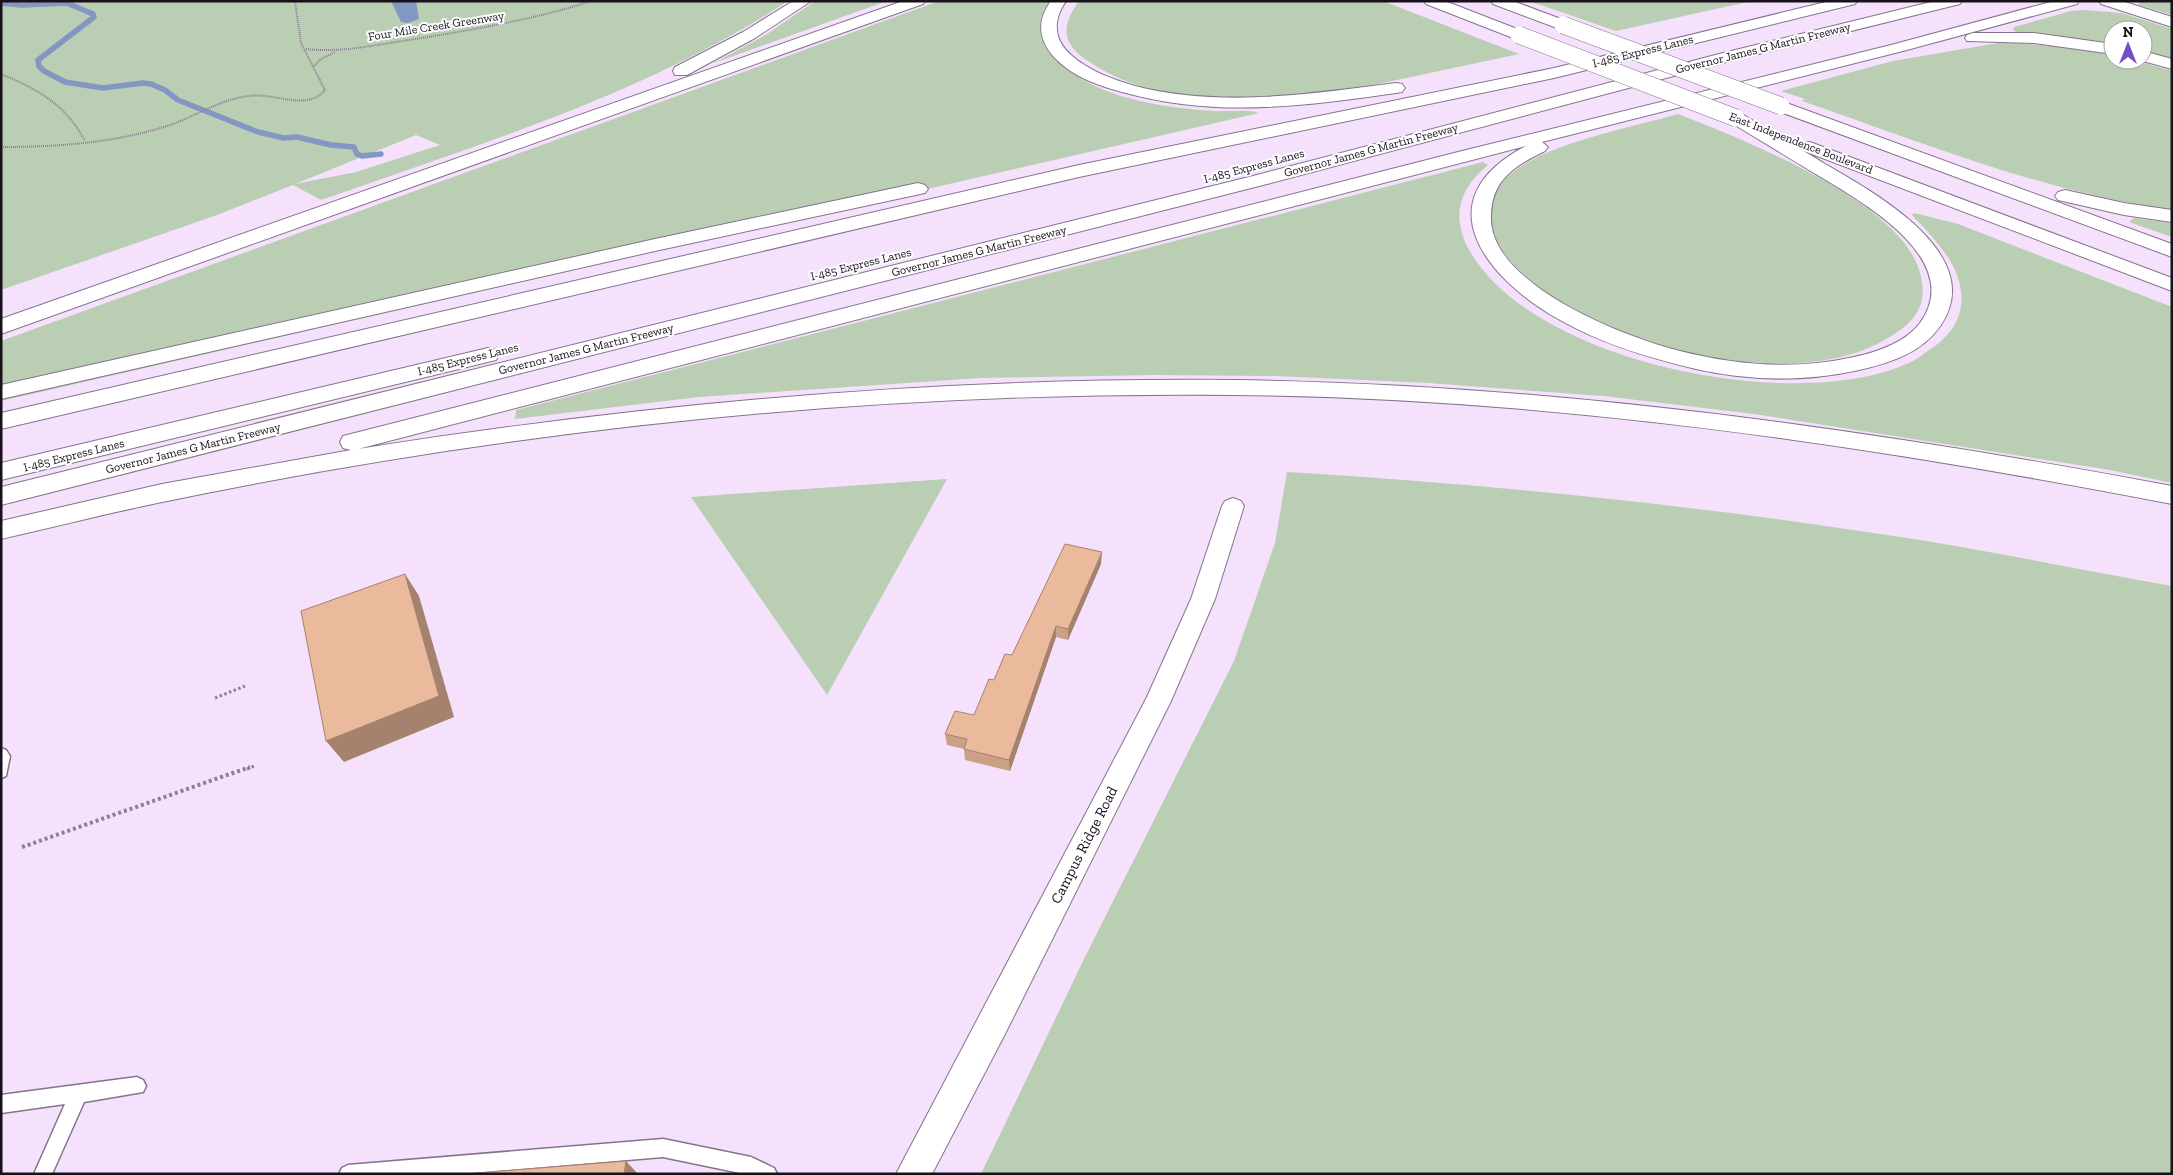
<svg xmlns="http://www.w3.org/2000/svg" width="2173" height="1175" viewBox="0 0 2173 1175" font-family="'Zilla Slab',serif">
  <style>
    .green { fill: #b9ceb2; fill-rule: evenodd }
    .water { fill: #8297c2 }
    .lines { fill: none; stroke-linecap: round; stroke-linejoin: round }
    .stream { stroke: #8297c2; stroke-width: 5.5 }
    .lane-casing { stroke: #85738b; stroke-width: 3 }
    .street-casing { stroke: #85738b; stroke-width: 2 }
    .highway-casing { stroke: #85738b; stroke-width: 2 }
    .path-far2 { stroke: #8d7f92; stroke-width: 2; stroke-dasharray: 1 1; stroke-linecap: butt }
    .path-far1 { stroke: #8d7f92; stroke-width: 3; stroke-dasharray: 2.5 2.5; stroke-linecap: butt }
    .path { stroke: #8d7f92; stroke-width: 4; stroke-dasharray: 3 3; stroke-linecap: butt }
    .lane { fill: #fff; fill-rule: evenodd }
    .street { fill: #fff; fill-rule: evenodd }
    .highway { fill: #fff; fill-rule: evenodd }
    .highway-bridge-casing { stroke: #85738b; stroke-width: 18; stroke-linecap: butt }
    .highway-bridge { stroke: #fff; stroke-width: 17 }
    .wall { fill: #caa087 }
    .shaded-wall { fill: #a4826e }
    .building { fill: #ebba9d; stroke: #a4826e }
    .labels { text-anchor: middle; stroke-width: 4; stroke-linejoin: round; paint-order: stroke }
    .far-street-label { font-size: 12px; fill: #18111a; stroke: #fff }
    .street-label { font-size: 15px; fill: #18111a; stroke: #fff }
  </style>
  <rect width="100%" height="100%" fill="#f5e1fc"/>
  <path class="green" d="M1 1H788C646 94 480 144 321 200L293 185 217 215 1 290ZM416 135 440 145 356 172 295 184Z
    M815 1H887L714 63 767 34Z
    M939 1H1055L1047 46C1079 97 1159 107 1213 111 1228 112 1246 109 1259 113L1 401V341Z
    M1079 1H1383L1519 54C1472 64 1425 74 1378 84 1354 89 1329 95 1304 97 1288 98 1271 97 1255 97 1194 98 1140 96 1088 61 1061 43 1061 26 1079 1Z
    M1529 1H1752L1616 31Z
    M2138 1H2172V15L2139 5Z
    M2084 10 2122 13 2172 29V61L2143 53V30H2113V46L2053 35 2016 32 2013 30 2014 27 2071 11Z
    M1998 43C2037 43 2075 48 2113 55V60H2134L2172 71V210C2044 192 1923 143 1802 101L1805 99 1781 91 1893 61Z
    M1678 114C1739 138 1902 201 1920 273 1929 305 1915 322 1888 338 1825 377 1728 364 1659 346 1608 333 1475 272 1493 204 1495 193 1500 184 1508 176 1545 143 1630 128 1678 114Z
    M1483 162 1488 165C1461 187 1451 213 1467 246 1527 363 1799 416 1911 362 1918 359 1924 353 1931 349 1960 329 1969 303 1955 270 1945 249 1928 232 1912 215L1914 213 1958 224 2172 307V483L2110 470 1754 414 1603 396 1428 383 1276 376 1153 375 981 378 699 397 515 419 516 410Z
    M2134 218 2172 223V237L2129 222Z
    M1287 472C1486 484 1684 504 1880 534 1978 548 2075 569 2172 586V1174H981L1084 959 1234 661 1275 543Z
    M947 479 827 695 691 497Z"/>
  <path class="water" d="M391 1H416L419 19 408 23 401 22Z"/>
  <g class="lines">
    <path class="stream" d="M1 3 22 5 67 3 93 14 94 17 38 60 39 66 44 71 65 82 103 88 143 83 151 84 165 90 178 100 258 132 284 138 297 137 331 145 354 147 357 154 362 156 381 154"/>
    <defs>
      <path id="lane" d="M1 748 6 750 10 756 6 776 1 778Z
        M137 1077 143 1080 146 1086 143 1092 84 1102 52 1174H34L65 1104 1 1113V1095Z
        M663 1139 751 1157 774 1168 777 1174H745L663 1157 460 1174H339L342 1168 348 1165Z"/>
      <path id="street" d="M1233 498 1241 501 1244 506 1215 599 1171 701 1004 1036 932 1174H896L1146 699 1191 599 1222 506 1225 501Z"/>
      <path id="highway" d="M793 1H811L755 38 687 75H675L673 71 675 67 743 32Z
        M903 1H925L923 4 1 334V319Z
        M1051 1H1066C1053 20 1053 39 1071 55 1089 71 1112 79 1135 86 1221 108 1309 94 1396 83L1402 84 1405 88 1402 92 1396 93C1304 106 1217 118 1126 93 1099 86 1072 77 1053 56 1038 38 1037 20 1051 1Z
        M1424 1H1445L1525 32 1527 35 1525 38H1513L1426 4Z
        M1491 1H1513L1569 22 1571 25 1569 28H1557L1493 4Z
        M1830 1H1857L1855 4 1554 78 1079 177 1 429V413L1079 165 1554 68Z
        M1935 1H1962L1960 4 1734 60 1267 184 1 505V487L1253 176 1723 53Z
        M2054 1H2079L2077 4 1903 51 1542 142 1548 147 1545 151C1516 165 1492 179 1491 215 1487 284 1626 338 1680 351 1735 365 1794 370 1849 358 1874 353 1904 344 1920 323 1967 258 1857 199 1814 173 1786 156 1758 139 1730 122L1727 118 1730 114 1736 113 1742 114C1770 131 1798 147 1825 164 1873 192 1988 254 1941 325 1922 353 1890 363 1859 370 1805 382 1749 381 1696 369 1649 358 1602 344 1560 320 1486 279 1422 200 1526 146L358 449C649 403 940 377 1234 380 1550 384 1862 428 2172 486V504C1862 444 1549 398 1233 395 873 391 515 429 162 502 108 513 55 527 1 539V521L162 484 351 450 343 448 340 442 343 436 1466 150 1891 45Z
        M2099 1H2122L2172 17V27L2101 4Z
        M1973 33H2034L2113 44V54L2034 43 1967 41 1965 38 1967 35Z
        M2143 51 2172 59V69L2139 60H2143Z
        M1781 101 2172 244V257L1775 110 1772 106 1775 102Z
        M1810 142 2172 278V291L1804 151 1801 147 1804 143Z
        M918 183 925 185 928 189 925 193 655 251 1 399V385L655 239Z
        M2065 190 2124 203 2172 210V222L2124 215 2058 200 2055 196 2058 192Z
        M488 348 496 350 499 355 496 360 1 480V463Z"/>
    </defs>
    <use href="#lane" class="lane-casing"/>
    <use href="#street" class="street-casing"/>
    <use href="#highway" class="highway-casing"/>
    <path class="path-far2" d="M306 49C341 53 374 45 409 40 471 30 532 20 592 1
      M314 66 321 59 335 52
      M1 74C39 90 65 104 85 141
      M1 147C56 147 114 143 167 126 195 117 220 99 249 96 274 92 307 112 325 90L301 43 295 1"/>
    <path class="path-far1" d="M215 698 245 686
      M247 769 254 766"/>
    <path class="path" d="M22 847 250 767"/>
    <use href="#lane" class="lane"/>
    <use href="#street" class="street"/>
    <use href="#highway" class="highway"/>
    <defs>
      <path id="highway-bridge" d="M1563 25 1781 106
        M1519 35 1736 118"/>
    </defs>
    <use href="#highway-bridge" class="highway-bridge-casing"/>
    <use href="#highway-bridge" class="highway-bridge"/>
  </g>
  <path class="wall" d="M1101 564 1068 640 1056 637 1010 771 965 760 964 749 947 745 945 734 974 715 994 680 1012 655Z"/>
  <path class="shaded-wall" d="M1102 552 1101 564 1068 640V629Z
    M405 574 419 596 454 717 344 762 326 741Z
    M1056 626V637L1010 771 1009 760Z
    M626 1161 638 1174H624Z"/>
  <path class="building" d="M1065 544 1102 552 1068 629 1056 626 1009 760 964 749 967 739 945 734 955 711 974 715 989 679 994 680 1005 654 1012 655Z
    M405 574 439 696 326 741 301 611Z
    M626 1161 624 1174H465Z"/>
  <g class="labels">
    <g class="far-street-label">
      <text transform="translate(436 26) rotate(-9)" y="4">Four Mile Creek Greenway</text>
      <text transform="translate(1763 48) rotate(-14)" y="4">Governor James G Martin Freeway</text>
      <text transform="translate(1643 51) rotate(-14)" y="4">I-485 Express Lanes</text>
      <text transform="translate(1801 143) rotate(21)" y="4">East Independence Boulevard</text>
      <text transform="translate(1371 150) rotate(-15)" y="4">Governor James G Martin Freeway</text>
      <text transform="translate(1254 166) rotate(-15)" y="4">I-485 Express Lanes</text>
      <text transform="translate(979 251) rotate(-14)" y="4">Governor James G Martin Freeway</text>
      <text transform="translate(861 264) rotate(-14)" y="4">I-485 Express Lanes</text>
      <text transform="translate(586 349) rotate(-14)" y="4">Governor James G Martin Freeway</text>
      <text transform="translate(468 359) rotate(-14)" y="4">I-485 Express Lanes</text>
      <text transform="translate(193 448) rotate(-14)" y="4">Governor James G Martin Freeway</text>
      <text transform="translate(74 455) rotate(-14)" y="4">I-485 Express Lanes</text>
    </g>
    <g class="street-label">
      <text transform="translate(1084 845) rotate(-63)" y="5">Campus Ridge Road</text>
    </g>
  </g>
  <rect width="2173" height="1175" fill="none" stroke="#18111a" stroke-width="5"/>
  <g transform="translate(2128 45)"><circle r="24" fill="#ffffff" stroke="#a3a0a3"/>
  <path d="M0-4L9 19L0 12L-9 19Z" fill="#7b4dc5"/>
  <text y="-8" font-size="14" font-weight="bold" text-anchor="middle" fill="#18111a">N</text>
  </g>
</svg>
